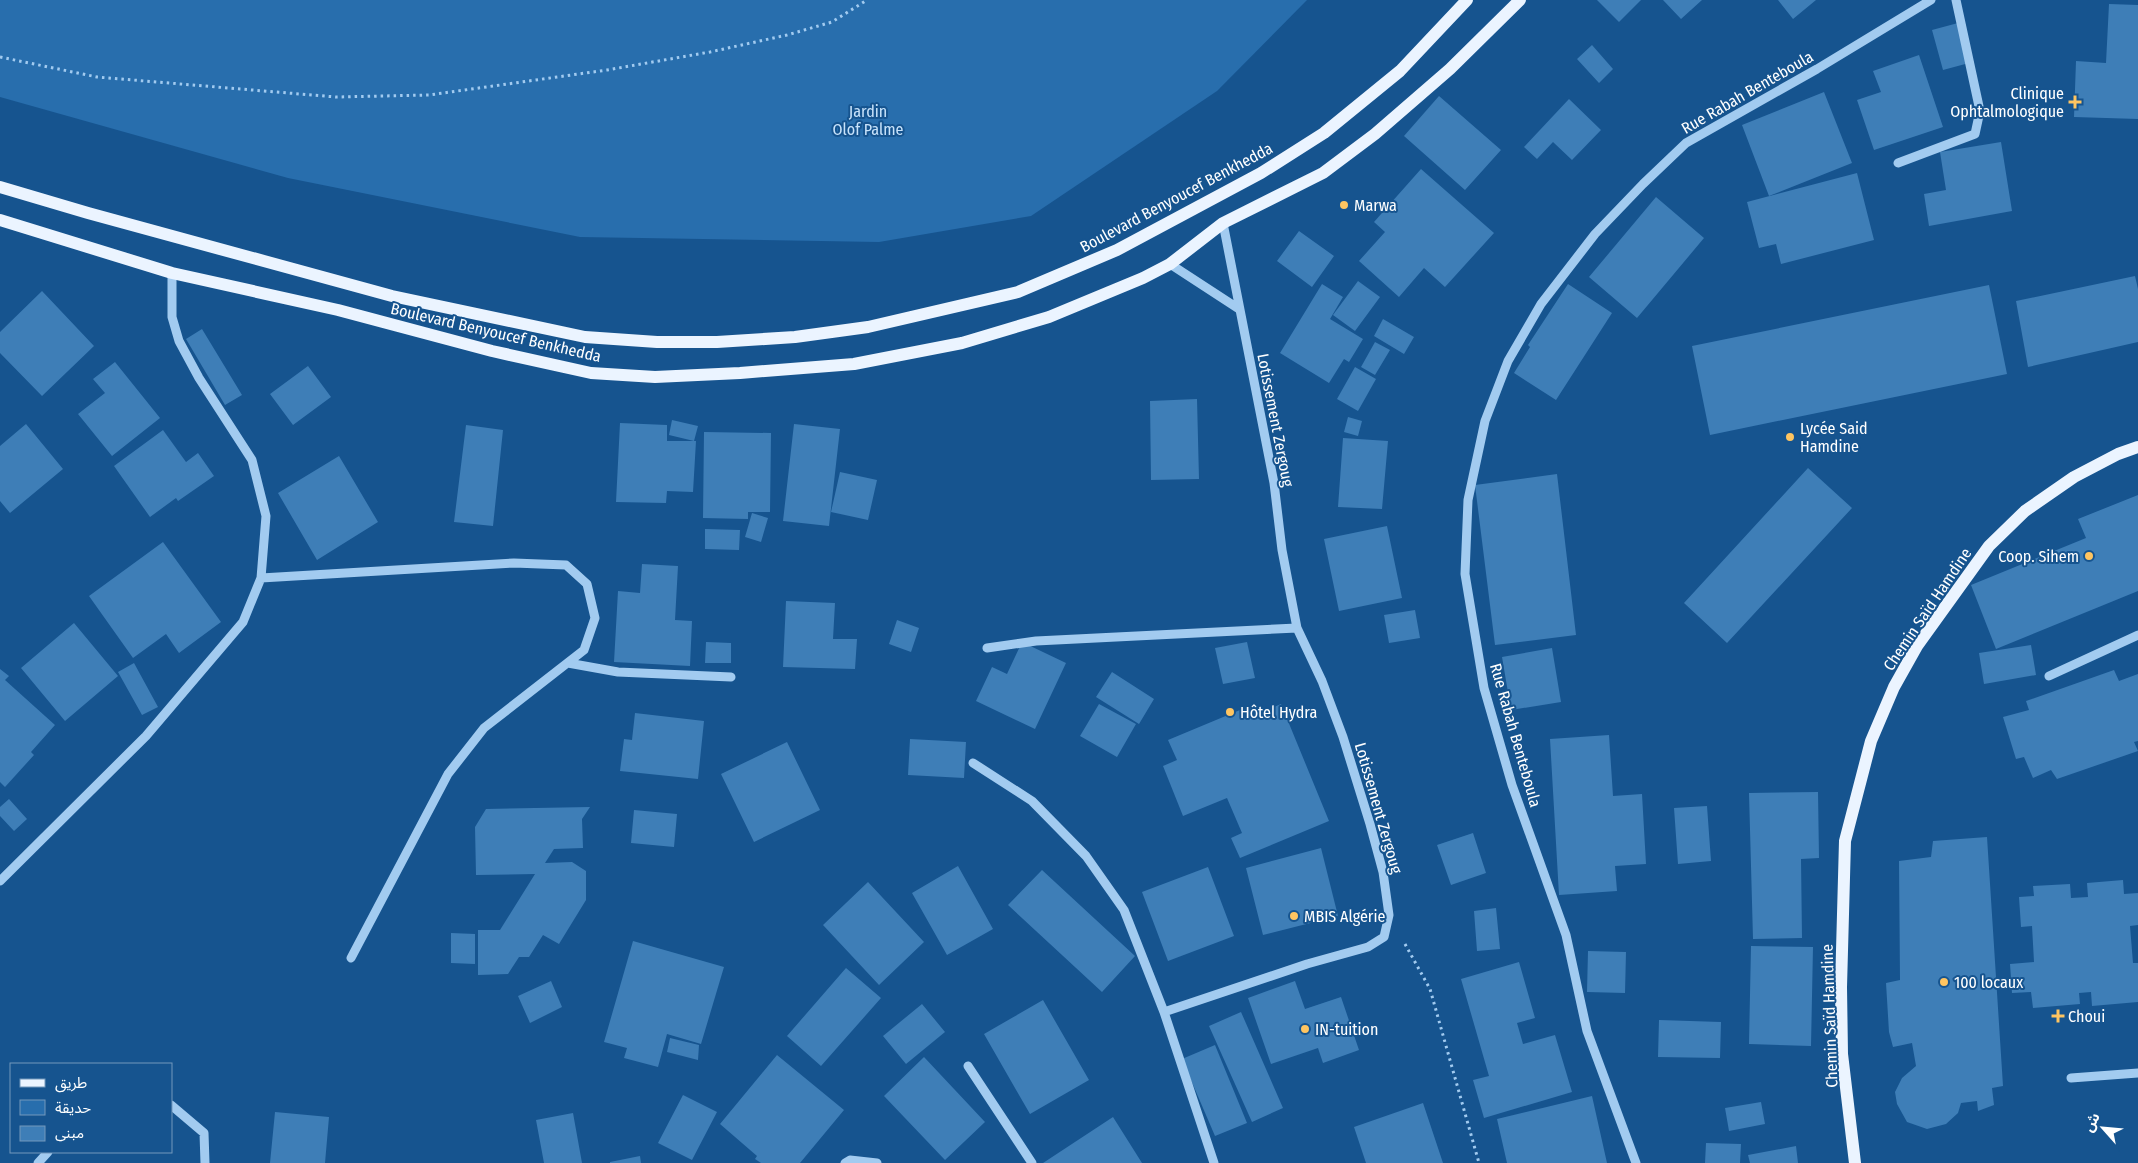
<svg xmlns="http://www.w3.org/2000/svg" width="2138" height="1163" viewBox="0 0 2138 1163" font-family="'Fira Sans Condensed','Noto Sans Arabic',sans-serif">
  <style>
    .green { fill: #286ead }
    .building { fill: #3e7eb7 }
    .lines { fill: none; stroke-linecap: round; stroke-linejoin: round }
    .path { stroke: #a2cbf0; stroke-width: 3; stroke-dasharray: 2.5 4; stroke-linecap: butt }
    .minor { stroke: #a2cbf0; stroke-width: 9 }
    .major { stroke: #ebf4ff; stroke-width: 12 }
    .poi-dot { fill: #ffc561; stroke: #16548f; stroke-width: 2 }
    .labels { text-anchor: middle; stroke-width: 4; stroke-linejoin: round; paint-order: stroke }
    .street-label { font-size: 16px; fill: #fff; stroke: #16548f }
    .poi-label { font-size: 16px; fill: #fff; stroke: #16548f; text-anchor: start }
    .park-label { font-size: 16px; fill: #c8e3fb; stroke: #16548f }
  </style>
  <rect width="100%" height="100%" fill="#16548f"/>
  <path class="green" d="M0 0H1307L1217 91 1031 216 879 242 580 237 288 178 0 97Z"/>
  <path class="building" d="M1597 0H1641L1619 22Z
    M1663 0H1702L1681 19Z
    M1778 0H1816L1793 19Z
    M2109 4 2138 5V119L2074 117 2076 61 2106 63Z
    M1958 23 1969 63 1943 70 1932 30Z
    M1592 45 1613 69 1599 83 1577 59Z
    M1919 55 1943 127 1874 150 1857 100 1881 92 1873 71Z
    M1824 92 1852 163 1769 196 1742 125Z
    M1439 96 1501 150 1465 190 1404 136Z
    M1569 99 1601 130 1572 160 1553 142 1537 159 1524 147Z
    M2001 142 2012 211 1929 226 1924 194 1946 190 1940 152Z
    M1421 169 1494 233 1445 287 1424 268 1399 297 1359 261 1385 232 1374 222Z
    M1857 173 1874 240 1781 264 1776 244 1759 248 1747 202Z
    M1656 197 1704 238 1637 318 1589 277Z
    M1299 231 1334 256 1312 287 1277 261Z
    M2135 276 2138 289V342L2028 367 2016 301Z
    M1358 281 1380 297 1355 331 1333 315Z
    M1322 284 1343 297 1330 319 1363 339 1349 362 1344 359 1329 383 1280 353Z
    M1568 284 1612 313 1556 400 1514 373 1530 347 1528 345Z
    M1989 285 2007 374 1710 435 1692 346Z
    M42 291 94 346 42 396 0 353V332Z
    M1383 319 1414 337 1404 354 1374 336Z
    M202 329 242 395 225 405 186 339Z
    M1375 342 1390 350 1375 375 1361 367Z
    M115 362 160 418 112 456 78 414 105 393 93 379Z
    M308 366 331 397 293 425 270 394Z
    M1355 367 1376 379 1358 411 1337 399Z
    M1197 399 1199 479 1151 480 1150 401Z
    M1348 417 1362 421 1358 436 1344 432Z
    M672 420 698 426 694 441 669 435Z
    M620 423 667 425V441H696L693 492 667 491 666 503 616 502Z
    M26 424 63 469 10 513 0 501V446Z
    M794 424 840 429 829 526 783 521Z
    M466 425 503 430 493 526 454 522Z
    M163 430 186 462 198 453 214 476 178 501 176 498 150 517 114 466Z
    M704 432 771 433 770 512H748V519L703 518Z
    M1343 438 1388 441 1382 509 1338 507Z
    M339 456 378 522 317 560 278 493Z
    M1808 468 1852 508 1727 643 1684 603Z
    M840 472 877 480 868 520 831 512Z
    M1557 474 1576 635 1495 645 1475 485Z
    M2138 495V591L1996 649 1971 585 2086 538 2078 519Z
    M752 513 768 518 761 542 745 537Z
    M1387 526 1402 598 1339 611 1324 539Z
    M705 529 740 530 739 550 705 549Z
    M163 542 221 622 179 653 166 634 133 658 89 596Z
    M642 564 678 566 675 620 692 621 690 666 614 662 618 591 640 593Z
    M786 601 835 603 833 639H857L855 669 783 667Z
    M1415 610 1420 638 1389 643 1384 615Z
    M897 620 919 628 911 652 889 644Z
    M74 623 118 676 65 721 21 668Z
    M706 642 731 643V663H705Z
    M1022 642 1066 663 1035 729 976 701 992 667 1007 674Z
    M1247 642 1255 678 1223 684 1215 648Z
    M2031 645 2036 675 1984 684 1979 653Z
    M1552 648 1561 702 1511 710 1502 657Z
    M134 663 158 707 142 715 118 672Z
    M0 669 9 676 5 680 55 725 31 752 34 755 5 787 0 782Z
    M2114 670 2119 681 2138 674V741L2134 742 2138 751 2057 779 2051 770 2033 778 2024 757 2016 759 2003 717 2029 710 2026 701Z
    M1112 672 1154 699 1139 724 1096 697Z
    M1099 704 1136 724 1117 757 1080 736Z
    M1281 704 1329 821 1240 858 1231 838 1242 833 1227 798 1183 816 1163 766 1177 760 1168 740 1252 705 1256 715Z
    M635 713 704 721 698 779 620 771 624 739 632 740Z
    M1609 735 1613 796 1642 794 1646 864 1615 866 1617 891 1559 895 1550 739Z
    M910 739 966 742 964 778 908 775Z
    M787 742 820 810 754 842 721 774Z
    M1818 792 1819 858 1801 859 1802 938 1753 939 1749 793Z
    M9 799 27 819 14 831 0 816V807Z
    M1707 806 1711 861 1678 864 1674 808Z
    M590 807 582 819 583 848 554 849 545 863 572 862 586 871V900L559 944 543 935 529 957H519L508 974 478 975V930H500L535 874 476 875 475 827 486 809Z
    M634 810 677 814 674 847 631 843Z
    M1473 833 1486 873 1451 885 1437 845Z
    M1987 837 2003 1086 1992 1088 1994 1105 1978 1111 1977 1101 1961 1103 1958 1113 1946 1124 1927 1129 1907 1122 1897 1104 1895 1092 1902 1078 1916 1066 1912 1043 1893 1047 1889 1032 1886 983 1900 980 1899 861 1931 857 1933 841Z
    M1321 848 1338 916 1263 935 1246 868Z
    M958 866 993 929 947 955 912 893Z
    M1208 867 1234 936 1168 961 1142 892Z
    M1042 870 1135 956 1102 992 1008 905Z
    M2123 880 2124 894 2138 893V925L2130 926 2133 963H2138V1002L2092 1006 2091 992 2079 993 2080 1004 2033 1008 2031 992 2012 993 2010 964 2034 962 2032 926 2021 927 2019 897 2034 896 2033 886 2070 884 2071 898 2088 897 2087 883Z
    M868 882 924 942 879 985 823 925Z
    M1496 908 1500 949 1477 951 1474 911Z
    M451 933 475 934V964L451 963Z
    M633 941 724 967 701 1044 667 1034 658 1067 624 1058 627 1048 604 1042Z
    M1751 946 1813 947 1811 1046 1749 1044Z
    M1588 951 1626 952 1625 993 1587 992Z
    M1519 962 1535 1018 1517 1023 1523 1044 1555 1035 1572 1092 1484 1118 1473 1080 1489 1076 1461 979Z
    M846 968 881 998 821 1066 787 1036Z
    M551 981 562 1007 530 1023 518 996Z
    M1295 981 1305 1009 1341 997 1359 1050 1323 1063 1318 1048 1271 1064 1248 998Z
    M1043 1000 1089 1080 1030 1114 984 1034Z
    M922 1004 945 1032 906 1064 883 1036Z
    M1241 1012 1283 1108 1252 1122 1209 1026Z
    M1659 1020 1721 1022 1720 1058 1658 1057Z
    M670 1038 699 1045 698 1060 667 1052Z
    M1215 1045 1247 1123 1215 1136 1182 1059Z
    M777 1055 844 1110 800 1163H761L755 1159 757 1156 720 1124Z
    M924 1057 985 1122 945 1160 884 1096Z
    M683 1095 717 1112 692 1160 658 1143Z
    M1592 1096 1607 1163H1507L1497 1119Z
    M1761 1102 1765 1124 1729 1131 1725 1108Z
    M1423 1103 1443 1163H1366L1354 1127Z
    M275 1112 329 1117 325 1163H270Z
    M573 1113 582 1163H544L536 1120Z
    M1113 1117 1142 1163H1043Z
    M1706 1143 1741 1144 1740 1163H1705Z
    M1796 1146 1798 1163H1750L1748 1155Z
    M640 1156 641 1163H610V1162Z"/>
  <g class="lines">
    <path class="path" d="M0 57 97 77 336 97 429 95 607 70 710 52 787 35 832 22 867 0
      M1405 944 1430 989 1479 1163"/>
    <path class="minor" d="M1898 163 1975 134 1980 111 1956 0
      M1170 264 1239 309
      M261 578 514 563 566 565 587 584 595 618 584 650 484 728 448 774 351 958
      M987 648 1036 641 1297 628
      M568 663 618 672 731 677
      M2049 676 2138 635
      M973 763 1032 801 1086 856 1124 910 1164 1012
      M0 881 146 736 243 622 261 578 266 516 252 460 199 378 179 341 172 317V273
      M968 1066 1032 1163
      M2071 1078 2138 1073
      M171 1105 204 1133 205 1163
      M38 1163 48 1152
      M845 1163 850 1160 877 1163
      M1214 1163 1164 1012 1307 964 1368 947 1384 937 1389 915 1383 872 1370 824 1343 737 1322 681 1297 628 1282 550 1274 483 1223 223
      M1636 1163 1587 1031 1566 935 1512 785 1484 688 1465 574 1468 500 1485 421 1508 361 1541 304 1595 234 1643 184 1686 143 1817 69 1931 0"/>
    <path class="major" d="M0 187 88 213 392 296 585 337 657 342H717L795 337 868 327 1018 292 1117 250 1261 173 1324 133 1400 71 1467 0
      M0 220 172 273 338 310 492 351 591 373 655 377 740 373 854 364 962 343 1049 317 1143 278 1170 264 1223 223 1323 173 1375 134 1450 69 1520 0
      M1855 1163 1842 1054 1841 987 1845 841 1871 741 1894 687 1917 646 1989 546 2025 511 2074 477 2118 454 2138 447"/>
  </g>
  <g class="poi-dot">
    <path d="M2072.5 94.5h5v5h5v5h-5v5h-5v-5h-5v-5h5z"/>
    <circle cx="1344" cy="205" r="5"/>
    <circle cx="1790" cy="437" r="5"/>
    <circle cx="2089" cy="556" r="5"/>
    <circle cx="1230" cy="712" r="5"/>
    <circle cx="1294" cy="916" r="5"/>
    <circle cx="1944" cy="982" r="5"/>
    <path d="M2055.5 1008.5h5v5h5v5h-5v5h-5v-5h-5v-5h5z"/>
    <circle cx="1305" cy="1029" r="5"/>
  </g>
  <g class="labels">
    <g class="street-label">
      <text transform="translate(1747 92) rotate(-30)" y="6">Rue Rabah Benteboula</text>
      <text transform="translate(1176 197) rotate(-28)" y="6">Boulevard Benyoucef Benkhedda</text>
      <text transform="translate(496 332) rotate(13)" y="6">Boulevard Benyoucef Benkhedda</text>
      <text transform="translate(1276 420) rotate(79)" y="6">Lotissement Zergoug</text>
      <text transform="translate(1927 609) rotate(-56)" y="6">Chemin Saïd Hamdine</text>
      <text transform="translate(1516 735) rotate(74)" y="6">Rue Rabah Benteboula</text>
      <text transform="translate(1379 808) rotate(74)" y="6">Lotissement Zergoug</text>
      <text transform="translate(1829 1016) rotate(-92)" y="6">Chemin Saïd Hamdine</text>
    </g>
    <g class="poi-label">
      <text x="2064" y="99" text-anchor="end">Clinique<tspan x="2064" dy="18">Ophtalmologique</tspan></text>
      <text x="1354" y="211">Marwa</text>
      <text x="1800" y="434">Lycée Said<tspan x="1800" dy="18">Hamdine</tspan></text>
      <text x="2079" y="562" text-anchor="end">Coop. Sihem</text>
      <text x="1240" y="718">Hôtel Hydra</text>
      <text x="1304" y="922">MBIS Algérie</text>
      <text x="1954" y="988">100 locaux</text>
      <text x="2068" y="1022">Choui</text>
      <text x="1315" y="1035">IN-tuition</text>
    </g>
    <g class="park-label">
      <text x="868" y="117">Jardin<tspan x="868" dy="18">Olof Palme</tspan></text>
    </g>
  </g>
  <rect x="10" y="1063" width="162" height="90" fill="#16548f" stroke="#7398bc"/>
  <rect x="20" y="1079" width="25" height="8" fill="#ebf4ff" stroke="#7398bc"/>
  <text x="55" y="1088" font-size="15" fill="#ffffff">طريق</text>
  <rect x="20" y="1100" width="25" height="15" fill="#286ead" stroke="#7398bc"/>
  <text x="55" y="1113" font-size="15" fill="#ffffff">حديقة</text>
  <rect x="20" y="1126" width="25" height="15" fill="#3e7eb7" stroke="#7398bc"/>
  <text x="55" y="1138" font-size="15" fill="#ffffff">مبنى</text>
  <g transform="translate(2103 1128) rotate(297)" stroke="#16548f" stroke-width="4" paint-order="stroke">
  <path d="M0-4L9 19L0 12L-9 19Z" fill="#ffffff"/>
  <text y="-8" font-size="14" font-weight="bold" text-anchor="middle" fill="#ffffff">ش</text>
  </g>
</svg>
